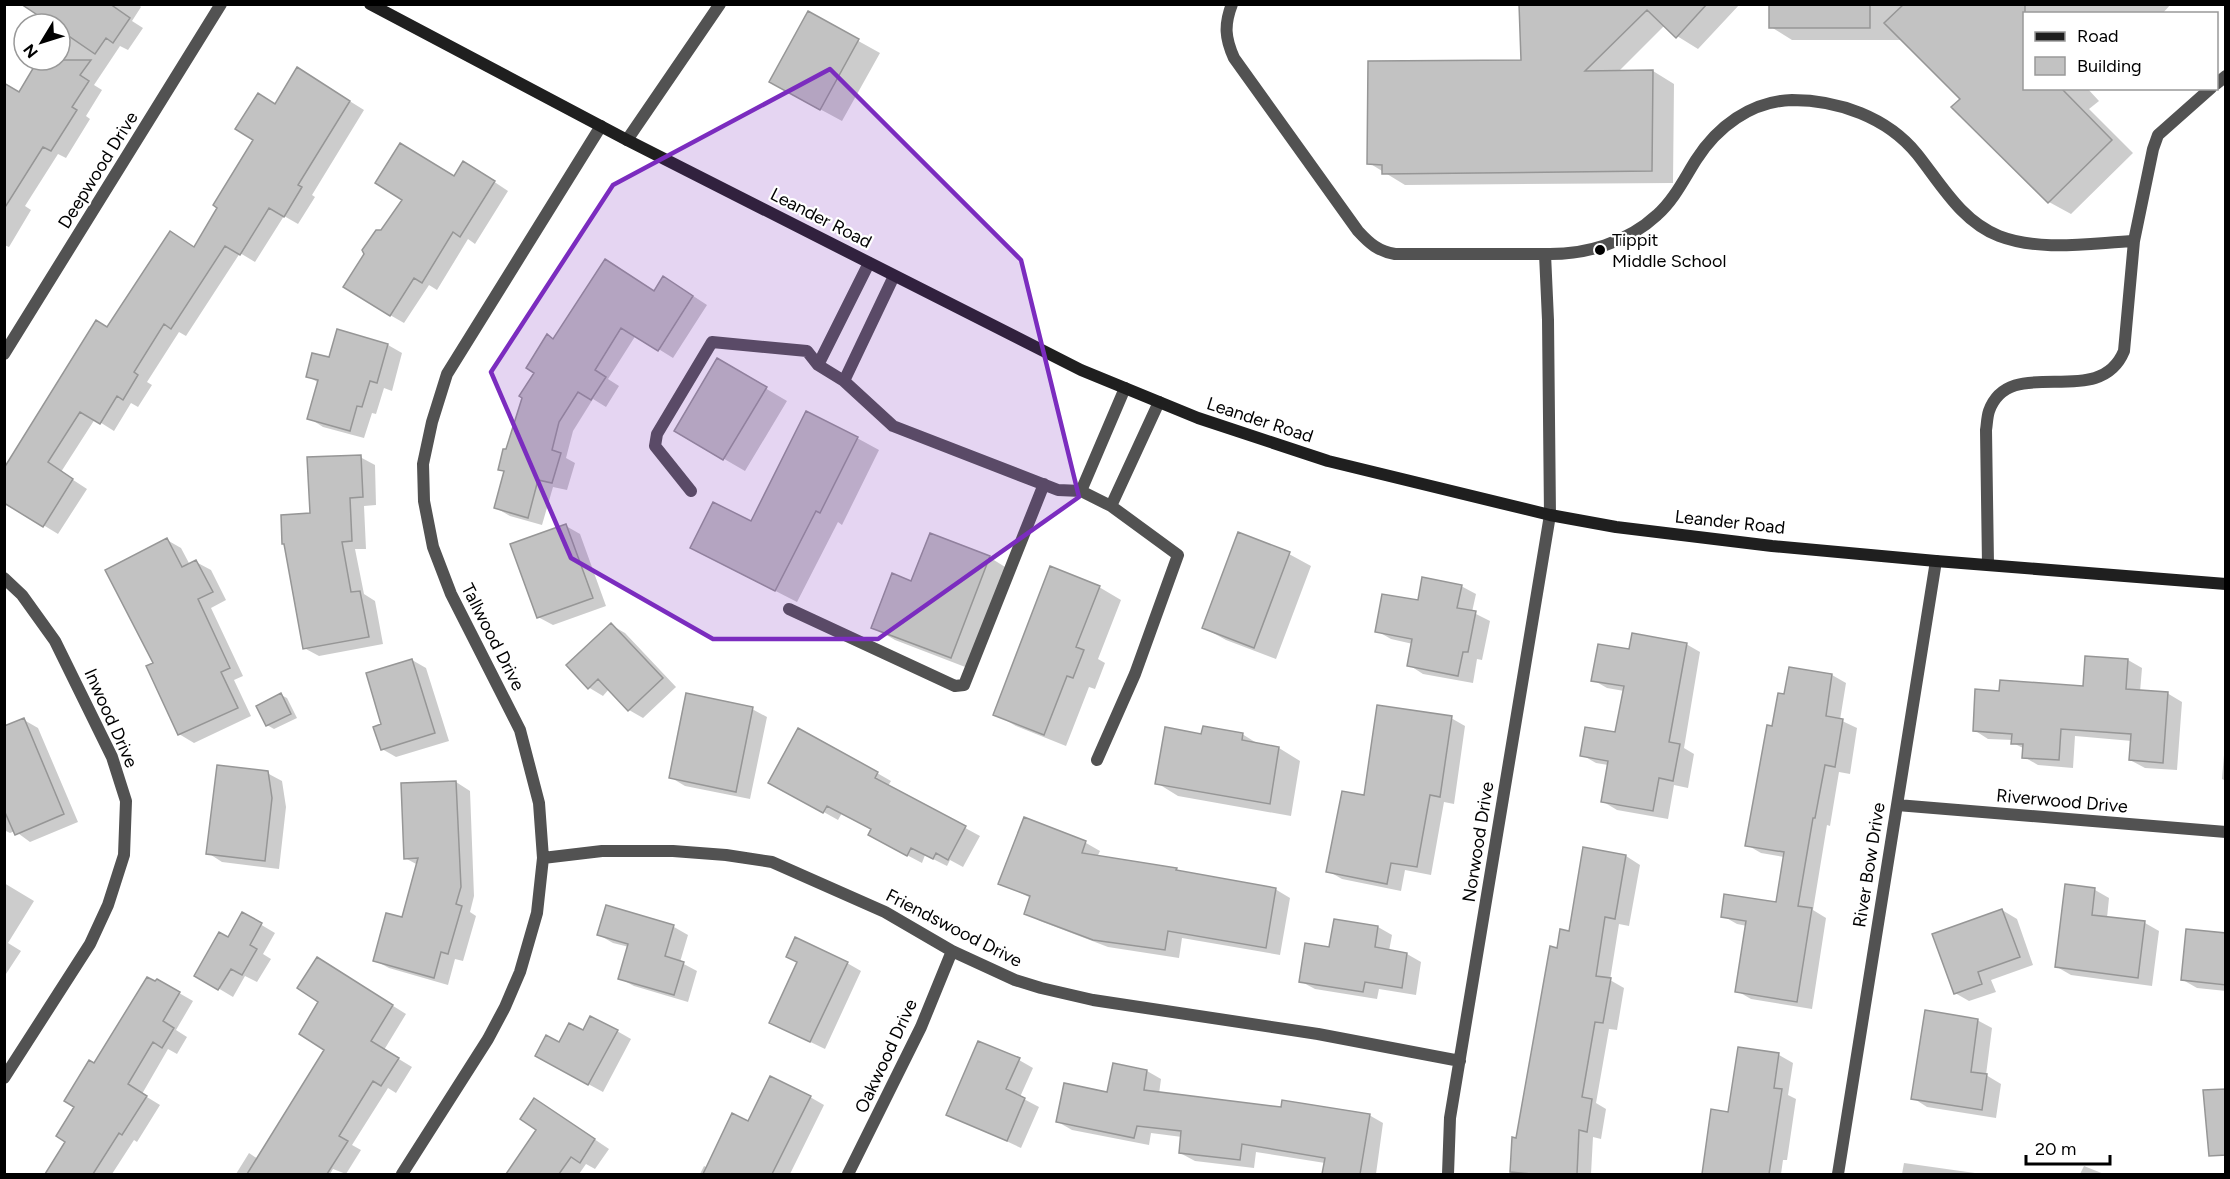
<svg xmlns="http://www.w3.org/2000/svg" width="2230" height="1179" viewBox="0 0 2230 1179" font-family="Figtree,sans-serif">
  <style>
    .shadow { fill: #0003 }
    .building { fill: #c2c2c2; stroke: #969696; stroke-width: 1.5 }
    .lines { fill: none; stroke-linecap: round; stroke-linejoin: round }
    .lane { stroke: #525252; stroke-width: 12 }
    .street { stroke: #525252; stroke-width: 12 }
    .secondary { stroke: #1f1f1f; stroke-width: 12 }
    .marked { fill: #7b2cbf; fill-opacity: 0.2; stroke: #7b2cbf; stroke-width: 4.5; stroke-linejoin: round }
    .poi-dot { fill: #000; stroke: #fff; stroke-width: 2 }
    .labels { text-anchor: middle; stroke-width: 4.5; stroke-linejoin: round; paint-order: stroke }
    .street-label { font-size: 18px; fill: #000; stroke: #fff }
    .poi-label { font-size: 18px; fill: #000; stroke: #fff; text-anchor: start }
  </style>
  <rect width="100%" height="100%" fill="#fff"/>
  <path class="shadow" d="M35 4H138L141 7 132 21 143 28 128 50 120 46 94 85 102 90 86 116 90 119 66 158 58 154 25 206 31 210 9 247 4 245V98L19 94 40 60H60V24H53Z
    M1521 4H1740L1698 49 1677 36 1665 25 1618 72 1653 71 1674 84 1673 183 1405 185 1369 163 1522 61Z
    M1771 4H2171L2162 14H2024V88H2087L2099 101 2089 109 2133 153 2071 214 2049 202 1962 99 1903 40H1792L1771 27Z
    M808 13 880 53 842 121 792 94Z
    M311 77 364 110 312 195 315 197 298 224 284 216 255 262 240 253 186 336 179 332 147 382 152 385 138 407 131 403 114 431 95 419 61 472 87 489 58 534 4 501 108 329 195 248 276 105Z
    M478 171 508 191 475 244 468 239 437 290 429 285 404 323 390 315 381 231 404 200 455 178Z
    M678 286 707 305 673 358 636 335 608 379 619 386 606 407 593 399 573 431 566 458 575 463 567 490 553 487 542 525 510 516 496 508 505 472 499 469 554 340 655 292Z
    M338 331 388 345 402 353 392 391 384 388 376 414 372 413 364 438 323 427 309 418 319 383 307 376 330 359Z
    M717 360 787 401 745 471 676 431Z
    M857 438 879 450 842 525 838 522 797 602 713 559 752 523Z
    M360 457 375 465 376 505 364 506 366 549H355L364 594 375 601 383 644 319 656 304 648 312 515Z
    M566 526 580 534 606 606 553 625 538 617Z
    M1239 534 1289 554 1311 566 1276 659 1226 640 1204 628Z
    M167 540 181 548 190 565 196 562 211 570 226 600 211 608 243 676 234 680 251 716 194 743 179 734 155 664Z
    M989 557 1010 570 973 670 895 640 873 627 912 583Z
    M1461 586 1476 594 1472 612 1490 621 1482 660 1477 659 1473 683 1423 674 1409 665 1413 644 1391 639 1377 631 1419 602Z
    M1099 587 1121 600 1098 659 1105 663 1095 689 1089 687 1066 746 1016 726 995 714Z
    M611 625 625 633 676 687 643 718 629 710 609 689 603 696 588 687Z
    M1686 644 1700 652 1684 748 1694 754 1688 788 1674 785 1668 819 1617 810 1602 801 1608 765 1596 763 1582 755 1617 734 1624 691 1607 688 1593 680 1630 651Z
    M412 660 426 668 449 741 396 757 382 749 383 725Z
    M2128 660 2142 668 2140 692 2167 693 2182 702 2177 770 2145 768 2130 760 2132 741 2075 736 2073 768 2038 765 2024 757 2025 749 2013 743V740L1988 739 1974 730 2001 692 2085 688Z
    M1790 668 1832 675 1846 683 1840 720 1857 728 1850 774 1839 772 1830 826 1827 825 1813 910 1826 918 1812 1009 1751 999 1737 991 1747 926 1737 924 1723 916 1777 904 1784 857 1761 853 1747 845 1774 728 1786 696Z
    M281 695 287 698 297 718 274 729 267 725Z
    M752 709 767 717 750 799 685 786 670 777Z
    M1451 718 1465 726 1454 804 1444 802 1431 875 1405 870 1401 891 1342 879 1328 871 1365 797Z
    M24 720 38 728 78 822 30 842 15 831 10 833 4 830V776Z
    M2226 731V781L2222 779Z
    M1242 734 1260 745 1279 748 1300 761 1291 816 1178 796 1157 783 1203 736Z
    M267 773 282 781 286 807 279 869 222 862 208 853Z
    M877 773 891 781 888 786 980 836 963 867 950 860 947 866 925 855 922 863 884 843 872 829 842 813 838 820 770 782Z
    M456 782 470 791 474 896 470 912 476 916 463 961 455 959 448 985 389 968 374 960 403 919 418 865 405 858Z
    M1025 819 1086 843 1100 851 1097 857 1176 869 1183 873 1275 889 1290 898 1280 955 1182 938 1179 958 1108 947 1040 921 1026 913 1031 898 1000 883Z
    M1626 856 1640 865 1629 926 1619 924 1610 980 1624 988 1617 1030 1609 1029 1596 1103 1606 1109 1601 1139 1593 1137 1591 1174H1517L1511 1171 1558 949Z
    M4 883 34 901 8 943 21 951 4 977Z
    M2095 890 2109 898 2107 918 2145 923 2159 931 2152 986 2071 975 2057 967Z
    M607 907 674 927 688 935 680 962 697 971 688 1002 634 986 619 978 629 947 613 943 599 935Z
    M2002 910 2017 919 2033 965 1991 980 1996 992 1969 1001 1955 993Z
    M243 914 275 933 263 954 271 959 257 982 245 976 233 997 196 975 229 939Z
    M1378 927 1392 935 1389 951 1407 954 1421 962 1416 995 1379 989 1377 999 1315 989 1300 981 1331 948Z
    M2226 934V991L2197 988 2183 980Z
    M847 963 861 971 825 1049 771 1023Z
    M331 967 406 1014 384 1050 412 1067 396 1093 388 1088 352 1145 361 1150 346 1174 333 1169 330 1174H236L249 1153 258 1159 326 1049 320 1001Z
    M158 981 193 1001 176 1030 187 1037 177 1054 168 1049 142 1094 160 1105 137 1142 134 1140 112 1174H47L67 1142 76 1107 94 1065Z
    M1977 1020 1992 1028 1986 1075 2001 1084 1996 1118 1927 1107 1913 1098Z
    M617 1031 631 1039 603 1092 551 1064 559 1044 583 1032Z
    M1779 1055 1793 1063 1788 1095 1796 1099 1787 1160H1783L1781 1174H1703L1712 1111 1730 1113Z
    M1019 1060 1033 1068 1020 1097 1039 1107 1021 1148 948 1114Z
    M1114 1065 1147 1071 1161 1079 1159 1094 1282 1109 1369 1115 1383 1123 1376 1174H1324L1325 1163 1256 1152 1254 1168 1195 1161 1180 1153 1182 1137 1151 1133 1149 1145 1072 1130 1058 1122 1109 1093Z
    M810 1097 824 1105 790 1174H700L704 1166 708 1168 749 1123Z
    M548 1108 609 1149 595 1169 586 1164 579 1174H508L538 1130Z
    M1904 1163 1982 1174H1902Z
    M2084 1166 2104 1174H2080Z"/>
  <path class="building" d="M21 4H110L130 18 113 43 106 38 95 54 60 30V24H51Z
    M1519 4H1707L1676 38 1647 10 1585 71 1653 70 1652 171 1382 174V165L1367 164 1368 61 1521 60Z
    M1769 4H1870V28H1769Z
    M1904 4H2025V88H2061L2112 140 2048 203 1951 107 1960 99 1884 23Z
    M808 11 859 39 820 110 769 82Z
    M38 60H91L80 75 89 81 72 107 77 110 51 151 43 147 4 209V83L19 92Z
    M297 67 350 101 298 185 302 187 284 217 269 208 240 255 225 246 171 329 164 324 134 372 138 375 123 400 117 396 100 424 80 412 48 462 73 479 43 527 4 503V468L96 320 107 327 170 231 194 247 217 208 213 205 253 140 235 129 258 93 275 104Z
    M400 143 454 176 463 161 495 181 460 237 453 232 422 283 414 278 390 316 343 287 364 254 362 250 376 230H381L402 200 375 183Z
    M605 259 654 291 663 276 693 296 658 351 621 328 595 370 606 377 591 400 578 392 559 422 552 450 561 453 552 483 538 480 528 518 494 508 504 471 498 470 503 449H506L522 398 519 396 534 373 526 368 547 334 553 339Z
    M337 329 388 344 377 383 370 381 362 407 357 406 350 431 307 419 318 380 306 377 312 353 329 357Z
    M717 358 767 387 723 460 674 431Z
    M806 411 858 437 820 513 816 511 775 591 690 548 713 502 751 521Z
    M361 455 363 497 350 498 352 541 342 542 351 592 360 591 369 637 303 649 284 544H282L281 515 310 513 307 457Z
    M566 524 593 598 537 618 510 544Z
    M1238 532 1290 552 1254 648 1202 628Z
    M930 533 990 556 951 658 871 628 892 573 911 581Z
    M167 538 182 567 196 560 213 592 198 599 230 668 221 672 238 708 178 735 146 666 153 663 105 570Z
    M1050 566 1100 586 1076 647 1084 650 1073 678 1067 676 1044 735 993 715Z
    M1422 577 1462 585 1457 608 1476 611 1468 652H1463L1458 676 1407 666 1412 639 1375 632 1382 594 1418 600Z
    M611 623 663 678 628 711 598 679 588 689 566 665Z
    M1632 633 1687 643 1669 742 1680 744 1673 781 1659 778 1653 811 1601 802 1608 761 1580 756 1585 727 1615 732 1624 686 1591 681 1598 644 1629 649Z
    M2085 656 2128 659 2126 689 2168 692 2163 763 2129 760 2131 734 2061 729 2059 760 2022 758 2023 744H2011L2012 734 1973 731 1975 689 1999 691 2000 680 2083 686Z
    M412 659 435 733 381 750 373 727 381 724 366 673Z
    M1789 667 1832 674 1826 716 1843 719 1835 767 1825 765 1815 818H1813L1798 906 1812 908 1797 1002 1735 992 1746 921 1721 917 1724 894 1776 902 1784 852 1745 846 1767 725 1772 726 1778 693 1784 694Z
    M281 693 291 714 266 726 256 706Z
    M686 693 753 707 736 792 669 778Z
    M1377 705 1452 716 1440 797 1430 795 1417 867 1391 863 1387 884 1326 872 1342 791 1364 795Z
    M24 718 64 814 15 835 4 810V726Z
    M1203 726 1243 733 1242 740 1279 747 1270 804 1155 784 1165 727 1201 734Z
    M798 728 878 772 875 778 966 826 948 860 936 853 933 859 911 848 907 856 868 835 871 829 827 806 823 813 768 783Z
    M217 765 268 771 272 798 265 861 206 854Z
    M456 781 461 887 456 904 462 906 448 954 441 952 434 978 373 961 386 913 402 917 418 858 404 859 401 783Z
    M1024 817 1086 841 1082 853 1177 868 1176 870 1276 888 1266 948 1168 931 1165 950 1093 940 1024 914 1030 896 998 884Z
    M1583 847 1626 855 1615 919 1605 917 1596 976 1611 978 1603 1023 1595 1022 1582 1097 1592 1099 1587 1132 1579 1130 1577 1174H1531L1510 1172 1512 1137 1516 1138 1550 946 1557 948 1560 929 1569 931Z
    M2065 884 2095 888 2092 915 2145 921 2138 978 2055 967Z
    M606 905 674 925 665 956 684 962 674 995 618 979 628 944 597 935Z
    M2002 909 2020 957 1978 972 1982 984 1954 994 1932 934Z
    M242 912 262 923 250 945 257 949 242 975 231 969 218 990 194 976 219 932 228 937Z
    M1334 919 1378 926 1375 947 1407 953 1402 988 1365 982 1363 992 1299 982 1305 943 1329 947Z
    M2186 929 2226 933V985L2181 980Z
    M795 937 848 962 810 1042 769 1023 797 962 786 957Z
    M317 957 393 1005 371 1041 399 1058 381 1086 373 1081 339 1136 348 1141 327 1174H247L324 1050 299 1034 318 1002 297 988Z
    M147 977 155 981 157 979 180 992 163 1021 174 1028 162 1048 153 1042 128 1084 147 1096 122 1135 119 1133 93 1174H45L65 1142 56 1136 74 1107 64 1101 89 1060 94 1063Z
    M1925 1010 1978 1019 1971 1072 1987 1074 1982 1110 1911 1099Z
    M590 1016 618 1030 588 1085 535 1056 546 1035 559 1042 569 1023 583 1030Z
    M978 1041 1020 1058 1006 1089 1025 1098 1007 1141 946 1115Z
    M1738 1047 1779 1053 1774 1088 1782 1089 1769 1174H1702L1711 1109 1728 1112Z
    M1113 1063 1147 1070 1144 1090 1281 1107 1282 1100 1370 1114 1360 1174H1322L1325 1158 1242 1144 1240 1160 1179 1153 1181 1131 1137 1126 1134 1138 1056 1122 1064 1083 1107 1092Z
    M770 1076 811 1096 772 1174H703L732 1113 748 1121Z
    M2226 1089V1155L2209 1156 2203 1090Z
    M534 1098 595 1139 580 1163 571 1157 559 1174H506L536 1130 520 1119Z"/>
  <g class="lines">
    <path class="lane" d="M1232 4C1224 25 1225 38 1234 58L1358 231C1370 244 1378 251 1395 254H1545
      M2216 84 2226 76
      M2134 241 2153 149 2158 135 2211 88
      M818 365 869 263
      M844 381 894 276
      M691 491 655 446 657 434 712 342 807 351 818 365 844 381 893 426 1058 490 1081 491 1111 506 1178 555 1135 674 1097 760
      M1081 491 1125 388
      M1111 506 1159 402
      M1550 515 1548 320 1545 254C1585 255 1627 243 1657 215 1674 200 1684 179 1696 160 1717 127 1751 101 1792 100 1838 100 1887 117 1917 154 1941 184 1961 221 1999 236 2041 252 2090 243 2134 241L2124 351C2099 412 2010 352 1989 411 1987 417 1987 424 1986 430L1988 564
      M789 609 955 686 964 685 1044 484"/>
    <path class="street" d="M627 140 720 4
      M4 354 221 4
      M4 578 22 595 55 641 112 757 126 801 124 855 108 905 90 944 4 1078
      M1897 805 2226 832
      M543 858 602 851H673L726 855 772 862 885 912 952 951 1015 980 1041 988 1093 1000 1318 1034 1460 1061
      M402 1174 488 1039 505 1007 520 972 537 913 543 858 539 803 520 730 451 594 433 547 424 501 423 464 432 422 447 374 601 126
      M848 1174 921 1027 952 951
      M1448 1174 1450 1118 1550 515
      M1838 1174 1936 561"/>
    <path class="secondary" d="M370 4 627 140 1081 370 1198 418 1328 461 1550 515 1616 527 1772 546 1936 561 2226 584"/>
  </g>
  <path class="marked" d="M830 69 1021 260 1079 497 878 639H713L571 558 491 372 613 185Z"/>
  <circle class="poi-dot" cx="1600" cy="250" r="6"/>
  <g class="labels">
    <g class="street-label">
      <text transform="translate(98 170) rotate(-58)" y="6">Deepwood Drive</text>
      <text transform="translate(821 218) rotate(27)" y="6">Leander Road</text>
      <text transform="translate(1260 420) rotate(18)" y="6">Leander Road</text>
      <text transform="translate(1730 522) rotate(6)" y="6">Leander Road</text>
      <text transform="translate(493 637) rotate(63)" y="6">Tallwood Drive</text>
      <text transform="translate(111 718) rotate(66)" y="6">Inwood Drive</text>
      <text transform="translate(2062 801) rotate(5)" y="6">Riverwood Drive</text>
      <text transform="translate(1478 842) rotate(-81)" y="6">Norwood Drive</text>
      <text transform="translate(1869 865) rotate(-81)" y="6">River Bow Drive</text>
      <text transform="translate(954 928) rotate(27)" y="6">Friendswood Drive</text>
      <text transform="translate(886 1056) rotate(-65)" y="6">Oakwood Drive</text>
    </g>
    <g class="poi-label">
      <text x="1612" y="246">Tippit<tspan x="1612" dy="21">Middle School</tspan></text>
    </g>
  </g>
  <rect width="2230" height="1179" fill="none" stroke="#000000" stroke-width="12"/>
  <rect x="2023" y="12" width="195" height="78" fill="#ffffff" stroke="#999999" stroke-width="1.5"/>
  <rect x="2035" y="32" width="30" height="9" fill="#1f1f1f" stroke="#999999" stroke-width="1.5"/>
  <text x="2077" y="42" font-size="18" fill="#000000">Road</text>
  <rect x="2035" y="57" width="30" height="18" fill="#c2c2c2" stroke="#999999" stroke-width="1.5"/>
  <text x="2077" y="72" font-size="18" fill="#000000">Building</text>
  <g transform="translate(42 42) rotate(232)"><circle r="28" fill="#ffffff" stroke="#999999" stroke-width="1.5"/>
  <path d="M0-4.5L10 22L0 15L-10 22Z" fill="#000000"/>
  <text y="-9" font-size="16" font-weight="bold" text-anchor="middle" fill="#000000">N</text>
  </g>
  <path d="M2026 1155v9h84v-9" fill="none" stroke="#000000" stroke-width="3"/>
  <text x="2035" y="1155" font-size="18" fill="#000000" stroke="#ffffff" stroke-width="4.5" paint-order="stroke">20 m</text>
</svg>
